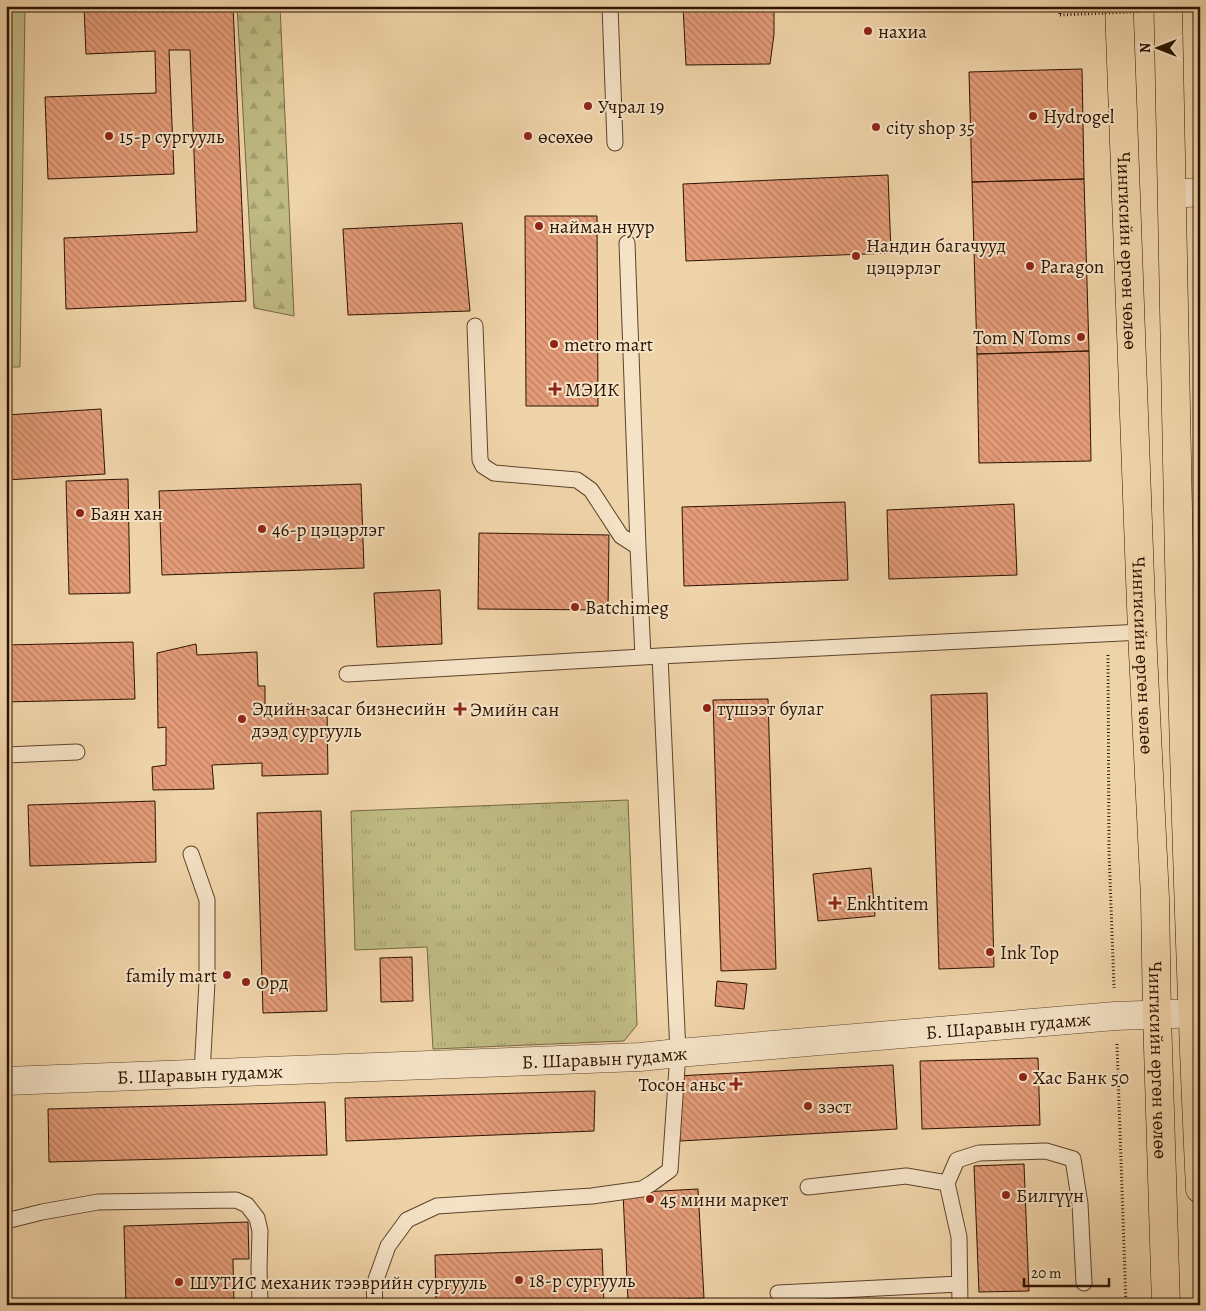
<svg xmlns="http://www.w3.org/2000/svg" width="1206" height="1311" viewBox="0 0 1206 1311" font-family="Alegreya,serif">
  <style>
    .grass { fill: #c0bb84; stroke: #766742 }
    .forest { fill: url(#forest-firs); stroke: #766742 }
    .park { fill: url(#park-tufts); stroke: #766742 }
    .building { fill: url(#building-back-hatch); stroke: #2c1300 }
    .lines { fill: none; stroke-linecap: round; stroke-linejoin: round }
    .service-casing { stroke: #5d432a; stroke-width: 17 }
    .minor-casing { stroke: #5d432a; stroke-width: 29 }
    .trunk-casing { stroke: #2c1300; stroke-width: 29 }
    .path { stroke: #2c1300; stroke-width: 3; stroke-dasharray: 1 2.5; stroke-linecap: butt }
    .service { stroke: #f5e3c7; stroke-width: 15 }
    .minor { stroke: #f5e3c7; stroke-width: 28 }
    .trunk { stroke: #f0d4a9; stroke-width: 28 }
    .path-bridge { stroke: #2c1300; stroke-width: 3; stroke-dasharray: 1 2.5; stroke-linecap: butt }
    .poi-dot { fill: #8f2418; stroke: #f5e3c7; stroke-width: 2 }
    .labels { text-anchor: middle; stroke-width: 4; stroke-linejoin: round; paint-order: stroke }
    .poi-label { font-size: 19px; fill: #2c1300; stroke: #f5e3c7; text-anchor: start }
    .street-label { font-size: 19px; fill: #2c1300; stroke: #f5e3c7 }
  </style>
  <defs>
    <pattern id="forest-firs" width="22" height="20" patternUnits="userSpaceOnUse" patternTransform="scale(1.25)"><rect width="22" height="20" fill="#c0bb84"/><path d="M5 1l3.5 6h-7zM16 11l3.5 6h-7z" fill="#a5a070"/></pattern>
    <pattern id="park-tufts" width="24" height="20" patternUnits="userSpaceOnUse" patternTransform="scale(1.25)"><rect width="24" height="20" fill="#c0bb84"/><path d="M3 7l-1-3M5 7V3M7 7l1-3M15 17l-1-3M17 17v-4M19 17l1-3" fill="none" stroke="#a5a070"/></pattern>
    <pattern id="building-back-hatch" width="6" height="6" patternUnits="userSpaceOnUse" patternTransform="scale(1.25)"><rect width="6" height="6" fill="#e59c79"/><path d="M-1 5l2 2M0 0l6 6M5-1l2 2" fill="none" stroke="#ba7e61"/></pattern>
  </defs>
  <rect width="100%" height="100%" fill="#f0d4a9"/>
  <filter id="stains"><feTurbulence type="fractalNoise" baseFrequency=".004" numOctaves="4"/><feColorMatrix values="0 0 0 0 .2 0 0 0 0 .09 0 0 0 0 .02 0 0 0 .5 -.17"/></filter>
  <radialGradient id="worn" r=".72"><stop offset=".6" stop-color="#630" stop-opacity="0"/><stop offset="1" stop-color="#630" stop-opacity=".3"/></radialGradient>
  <path class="grass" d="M6 6H25L20 367H6Z"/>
  <path class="forest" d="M237 6H280L294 316 254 308Z"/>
  <path class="park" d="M628 800 637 1025 624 1041 433 1049 427 947 355 950 351 811Z"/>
  <path class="building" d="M84 6H233L246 301 66 309 64 238 197 232 190 50H169L174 174 48 179 45 97 156 93 155 51 86 54Z
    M683 6H774V34L770 64 686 65Z
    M1082 69 1084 179 972 182 969 72Z
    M888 175 891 253 686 261 683 184Z
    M1084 179 1089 351 977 354 972 182Z
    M525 216H597L598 406H526Z
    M462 223 470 311 348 315 343 229Z
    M1089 351 1091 461 979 463 977 354Z
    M101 409 105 474 6 480V415Z
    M128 479 130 593 69 594 66 481Z
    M361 484 364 568 162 575 159 491Z
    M845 502 848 580 684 586 682 507Z
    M1014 504 1017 575 889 579 887 510Z
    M479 533 609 535 608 610 478 609Z
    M440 590 442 644 377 647 374 593Z
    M133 642 135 699 6 702V645Z
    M196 644 197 655 257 652 258 686H265V710L327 709 328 774 262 776V763L212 765 214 789 153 790 152 767 166 765V727L158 728 157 653Z
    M987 693 994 967 939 969 931 695Z
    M768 699 776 969 721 971 713 700Z
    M155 801 156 862 30 866 28 805Z
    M321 811 327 1011 263 1013 257 813Z
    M871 868 875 916 818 921 813 874Z
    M412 957 413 1001 381 1002 380 958Z
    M717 981 747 984 744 1009 715 1006Z
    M1038 1058 1040 1125 922 1129 920 1061Z
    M893 1065 897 1129 680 1141 676 1076Z
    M595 1091 594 1131 346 1141 345 1098Z
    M325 1102 327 1155 49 1162 48 1109Z
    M6 1136H11L12 1183H6Z
    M1024 1164 1029 1291 979 1292 974 1166Z
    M698 1189 704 1298 628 1301 623 1193Z
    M248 1222 249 1259H233L234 1305H126L124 1226Z
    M602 1249 604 1305H436L435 1255Z"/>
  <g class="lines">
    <defs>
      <path id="service" d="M610 6 615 143
        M627 243 638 547
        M475 326 480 460 483 466 494 473 577 480 591 490 621 536 638 547 643 657
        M347 674 660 656 1142 632
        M6 755 77 752
        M191 854 207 900V982L202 1073
        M947 1183 957 1160 979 1153 1046 1151 1073 1159 1080 1204 1084 1283
        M808 1187 906 1176 947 1183 959 1237 960 1305
        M6 1221 42 1212 98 1202 236 1200 247 1205 257 1218 260 1231 259 1269 260 1302 262 1305
        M778 1293 959 1284
        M375 1305 374 1285 388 1246 407 1220 437 1206 592 1196 642 1189 652 1183 670 1170 678 1053 660 656"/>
      <g id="minor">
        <path d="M1173 194 1200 192"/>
        <path id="s1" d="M6 1081 640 1057 678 1053 1115 1016 1200 1013"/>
      </g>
      <g id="trunk">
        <path id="s2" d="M1119 6 1142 632 1155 898 1157 1015 1166 1305"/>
        <path d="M1168 6C1172 191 1175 375 1179 559 1184 769 1190 979 1200 1189"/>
      </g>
    </defs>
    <use href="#service" class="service-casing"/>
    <use href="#minor" class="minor-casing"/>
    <use href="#trunk" class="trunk-casing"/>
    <path class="path" d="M1060 6V15
      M1108 655 1109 851 1114 988
      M1117 1044 1126 1305"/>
    <use href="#service" class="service"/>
    <use href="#minor" class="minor"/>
    <use href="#trunk" class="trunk"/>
    <path class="path-bridge" d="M1060 15 1200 9"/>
  </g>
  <g class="poi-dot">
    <circle cx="868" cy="31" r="5"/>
    <circle cx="588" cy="106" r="5"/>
    <circle cx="1033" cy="116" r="5"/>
    <circle cx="876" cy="127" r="5"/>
    <circle cx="109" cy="136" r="5"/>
    <circle cx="528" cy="136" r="5"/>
    <circle cx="539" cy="226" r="5"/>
    <circle cx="856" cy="256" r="5"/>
    <circle cx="1030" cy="266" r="5"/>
    <circle cx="1081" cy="337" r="5"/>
    <circle cx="554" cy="344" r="5"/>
    <path d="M552.5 381.5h5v5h5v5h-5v5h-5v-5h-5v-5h5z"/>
    <circle cx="80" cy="513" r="5"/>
    <circle cx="262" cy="529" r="5"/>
    <circle cx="575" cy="607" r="5"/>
    <circle cx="707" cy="708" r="5"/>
    <path d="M457.5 701.5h5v5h5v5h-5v5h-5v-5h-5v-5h5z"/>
    <circle cx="242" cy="719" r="5"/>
    <path d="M832.5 895.5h5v5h5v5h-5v5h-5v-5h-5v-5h5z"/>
    <circle cx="990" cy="952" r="5"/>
    <circle cx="227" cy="975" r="5"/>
    <circle cx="246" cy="982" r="5"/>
    <circle cx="1023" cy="1077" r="5"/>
    <path d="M733.5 1076.5h5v5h5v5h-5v5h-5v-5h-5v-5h5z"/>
    <circle cx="808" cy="1106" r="5"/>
    <circle cx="1006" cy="1195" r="5"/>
    <circle cx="650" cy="1199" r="5"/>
    <circle cx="519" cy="1280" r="5"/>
    <circle cx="179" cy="1282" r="5"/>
  </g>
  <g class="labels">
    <g class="poi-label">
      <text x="878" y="38">нахиа</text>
      <text x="598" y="113">Учрал 19</text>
      <text x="1043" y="123">Hydrogel</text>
      <text x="886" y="134">city shop 35</text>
      <text x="119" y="143">15-р сургууль</text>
      <text x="538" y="143">өсөхөө</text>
      <text x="549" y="233">найман нуур</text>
      <text x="866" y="252">Нандин багачууд<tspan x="866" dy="22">цэцэрлэг</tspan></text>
      <text x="1040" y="273">Paragon</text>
      <text x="1071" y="344" text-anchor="end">Tom N Toms</text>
      <text x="564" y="351">metro mart</text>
      <text x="565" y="396">МЭИК</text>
      <text x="90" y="520">Баян хан</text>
      <text x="272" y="536">46-р цэцэрлэг</text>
      <text x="585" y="614">Batchimeg</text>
      <text x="252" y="715">Эдийн засаг бизнесийн<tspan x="252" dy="22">дээд сургууль</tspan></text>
      <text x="717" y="715">түшээт булаг</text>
      <text x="470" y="716">Эмийн сан</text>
      <text x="846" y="910">Enkhtitem</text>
      <text x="1000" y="959">Ink Top</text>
      <text x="217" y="982" text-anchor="end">family mart</text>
      <text x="256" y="989">Орд</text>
      <text x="1033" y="1084">Хас Банк 50</text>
      <text x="726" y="1091" text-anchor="end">Тосон аньс</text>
      <text x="818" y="1113">зэст</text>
      <text x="1016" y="1202">Билгүүн</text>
      <text x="660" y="1206">45 мини маркет</text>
      <text x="529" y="1287">18-р сургууль</text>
      <text x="189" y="1289">ШУТИС механик тээврийн сургууль</text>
    </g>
    <g class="street-label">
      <text dy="7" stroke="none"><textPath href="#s2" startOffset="245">Чингисийн өргөн чөлөө</textPath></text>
      <text dy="7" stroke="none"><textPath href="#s2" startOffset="650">Чингисийн өргөн чөлөө</textPath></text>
      <text dy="7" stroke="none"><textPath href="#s1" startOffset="1004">Б. Шаравын гудамж</textPath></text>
      <text dy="7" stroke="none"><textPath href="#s1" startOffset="599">Б. Шаравын гудамж</textPath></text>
      <text dy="7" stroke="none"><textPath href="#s2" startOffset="1055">Чингисийн өргөн чөлөө</textPath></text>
      <text dy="7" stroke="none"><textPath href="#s1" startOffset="194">Б. Шаравын гудамж</textPath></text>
    </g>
  </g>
  <rect width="1206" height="1311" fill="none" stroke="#f0d4a9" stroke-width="25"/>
  <rect x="8" y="8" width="1191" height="1296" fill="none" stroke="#2c1300" stroke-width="2.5"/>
  <rect x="12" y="12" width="1181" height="1286" fill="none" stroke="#2c1300"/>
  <g transform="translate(1158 48) rotate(270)" stroke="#f5e3c7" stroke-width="4" paint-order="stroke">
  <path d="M0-4L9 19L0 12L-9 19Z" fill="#2c1300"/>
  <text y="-8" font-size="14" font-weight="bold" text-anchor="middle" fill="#2c1300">N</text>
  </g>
  <path d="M1024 1278v8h85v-8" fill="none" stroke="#2c1300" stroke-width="2.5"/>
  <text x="1031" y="1278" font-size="15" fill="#2c1300" stroke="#f5e3c7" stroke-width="4" paint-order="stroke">20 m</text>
  <rect width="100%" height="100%" filter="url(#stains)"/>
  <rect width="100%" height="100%" fill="url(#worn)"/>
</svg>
